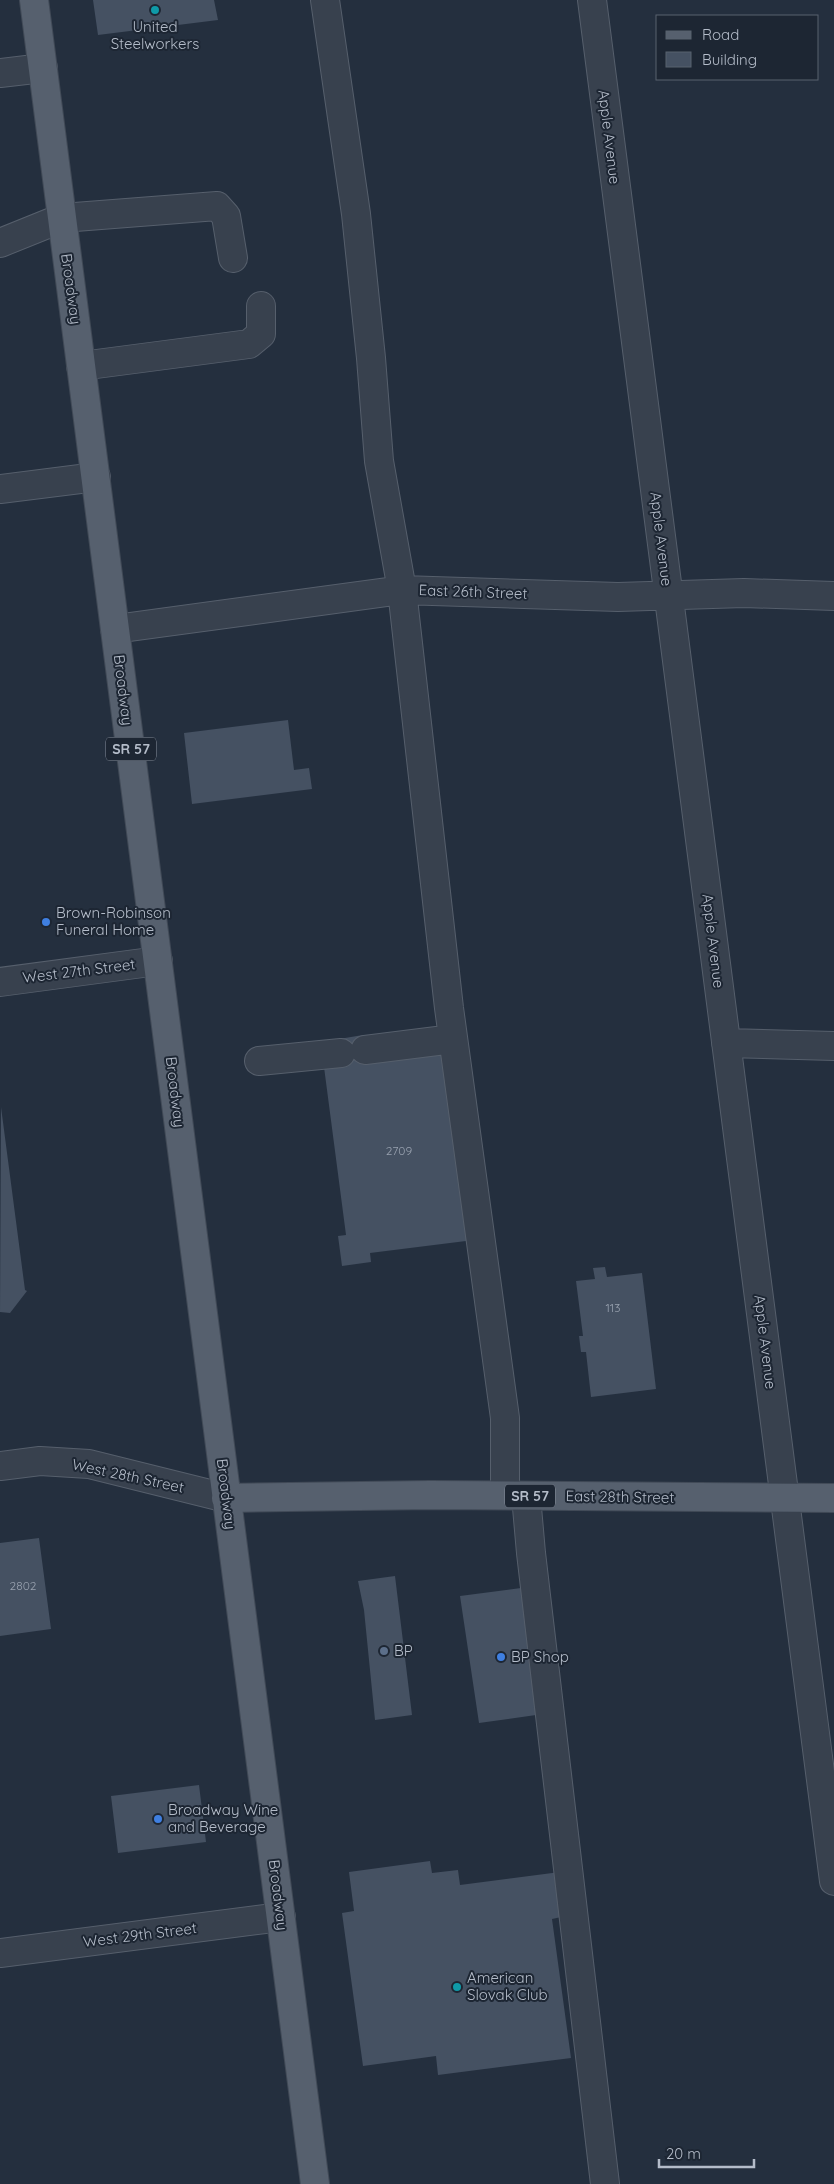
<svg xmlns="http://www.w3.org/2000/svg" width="834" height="2184" viewBox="0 0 834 2184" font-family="Quicksand,sans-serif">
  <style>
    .building { fill: #455162 }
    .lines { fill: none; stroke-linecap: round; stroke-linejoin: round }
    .minor-casing { stroke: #565f6c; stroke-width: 30 }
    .major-casing { stroke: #414a57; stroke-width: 30 }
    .minor { stroke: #38414e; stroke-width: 28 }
    .major { stroke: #56606e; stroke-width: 28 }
    .culture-dot { fill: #0f9aa8; stroke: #1d2633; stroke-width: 2 }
    .shop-dot { fill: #3f7fe0; stroke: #1d2633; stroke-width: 2 }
    .service-dot { fill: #5c6f8a; stroke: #1d2633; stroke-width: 2 }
    .labels { text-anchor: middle; stroke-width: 4; stroke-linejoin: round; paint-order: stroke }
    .number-label { font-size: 12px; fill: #98a1af }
    .shield { fill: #1d2633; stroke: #878f9c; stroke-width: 1 }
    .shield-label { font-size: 14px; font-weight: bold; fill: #b4bcc9 }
    .poi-label { font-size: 15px; fill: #b4bcc9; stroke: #1d2633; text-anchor: start }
    .street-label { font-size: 15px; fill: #b4bcc9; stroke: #1d2633 }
  </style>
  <rect width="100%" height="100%" fill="#242f3e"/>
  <path class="building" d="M93 0H214L218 20 98 35Z
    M288 720 294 770 309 768 312 789 192 804 184 733Z
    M363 1035 366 1062 450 1051 474 1240 370 1253 371 1262 342 1266 338 1236 346 1235 324 1067 342 1065 339 1039Z
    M1 1107 25 1290 27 1291 10 1313 0 1312Z
    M605 1267 607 1277 642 1273 656 1389 591 1397 586 1352H581L579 1336H583L576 1281 595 1279 593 1268Z
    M39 1538 51 1629 0 1636V1543Z
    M395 1576 412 1715 375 1720 364 1610 358 1581Z
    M521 1588 536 1715 479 1723 460 1596Z
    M199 1785 206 1842 118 1853 111 1796Z
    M430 1861 432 1873 458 1870 460 1885 560 1872 566 1916 552 1919 571 2058 438 2075 436 2056 363 2066 342 1913 354 1911 349 1872Z"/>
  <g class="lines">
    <defs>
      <path id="minor" d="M325 0 356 214 371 358 379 461 402 590 449 1008 505 1418V1495
        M592 0 834 1881
        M0 73 43 68
        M0 243 62 218 217 206 226 216 233 258
        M81 366 249 344 261 334V306
        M0 489 96 477
        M115 629 402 590 618 597 744 593 834 596
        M0 982 158 961
        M726 1043 834 1046
        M365 1050 453 1039
        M259 1061 341 1053
        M0 1466 40 1461 89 1464 226 1498
        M526 1496 531 1553 605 2184
        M0 1953 281 1917"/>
      <path id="major" d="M34 0 315 2184
        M226 1498 430 1495 834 1498"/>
    </defs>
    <use href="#minor" class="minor-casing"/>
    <use href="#major" class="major-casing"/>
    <use href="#minor" class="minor"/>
    <use href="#major" class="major"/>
  </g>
  <g class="culture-dot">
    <circle cx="155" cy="10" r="5"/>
    <circle cx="457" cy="1987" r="5"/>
  </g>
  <g class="shop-dot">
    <circle cx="46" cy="922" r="5"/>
    <circle cx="501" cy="1657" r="5"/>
    <circle cx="158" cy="1819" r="5"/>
  </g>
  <circle class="service-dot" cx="384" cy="1651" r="5"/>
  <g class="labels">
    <g class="number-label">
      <text x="399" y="1155">2709</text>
      <text x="613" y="1312">113</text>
      <text x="23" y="1590">2802</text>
    </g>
    <g class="shield">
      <rect x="106" y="737.5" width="50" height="23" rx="4"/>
      <rect x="505" y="1484.5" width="50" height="23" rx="4"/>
    </g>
    <g class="shield-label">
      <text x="131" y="754">SR 57</text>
      <text x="530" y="1501">SR 57</text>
    </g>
    <g class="poi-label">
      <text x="155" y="32" text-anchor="middle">United<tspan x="155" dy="17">Steelworkers</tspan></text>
      <text x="56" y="918">Brown-Robinson<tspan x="56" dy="17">Funeral Home</tspan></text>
      <text x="394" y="1656">BP</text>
      <text x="511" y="1662">BP Shop</text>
      <text x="168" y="1815">Broadway Wine<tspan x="168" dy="17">and Beverage</tspan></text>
      <text x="467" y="1983">American<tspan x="467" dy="17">Slovak Club</tspan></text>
    </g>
    <g class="street-label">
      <text transform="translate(609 137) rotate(83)" y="5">Apple Avenue</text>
      <text transform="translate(71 289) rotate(82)" y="5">Broadway</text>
      <text transform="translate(661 539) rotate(83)" y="5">Apple Avenue</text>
      <text transform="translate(473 592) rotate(2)" y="5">East 26th Street</text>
      <text transform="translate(123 690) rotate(83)" y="5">Broadway</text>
      <text transform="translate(713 941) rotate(83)" y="5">Apple Avenue</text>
      <text transform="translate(79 971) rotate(-7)" y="5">West 27th Street</text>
      <text transform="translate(175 1092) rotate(83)" y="5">Broadway</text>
      <text transform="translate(765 1342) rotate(83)" y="5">Apple Avenue</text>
      <text transform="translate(128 1476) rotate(12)" y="5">West 28th Street</text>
      <text transform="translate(226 1494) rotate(83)" y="5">Broadway</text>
      <text transform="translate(620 1497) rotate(1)" y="5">East 28th Street</text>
      <text transform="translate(278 1895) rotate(83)" y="5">Broadway</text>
      <text transform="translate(140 1935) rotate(-7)" y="5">West 29th Street</text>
    </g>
  </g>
  <rect x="656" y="15" width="162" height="65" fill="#1d2633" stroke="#59626f"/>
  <rect x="666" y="31" width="25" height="8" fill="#56606e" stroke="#59626f"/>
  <text x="702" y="40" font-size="15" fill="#b4bcc9">Road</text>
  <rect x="666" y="52" width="25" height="15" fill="#455162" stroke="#59626f"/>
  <text x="702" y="65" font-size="15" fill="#b4bcc9">Building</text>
  <path d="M659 2159v8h95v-8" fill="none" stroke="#b4bcc9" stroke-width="2.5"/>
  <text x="666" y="2159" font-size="15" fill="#b4bcc9" stroke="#1d2633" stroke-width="4" paint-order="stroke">20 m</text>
</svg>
